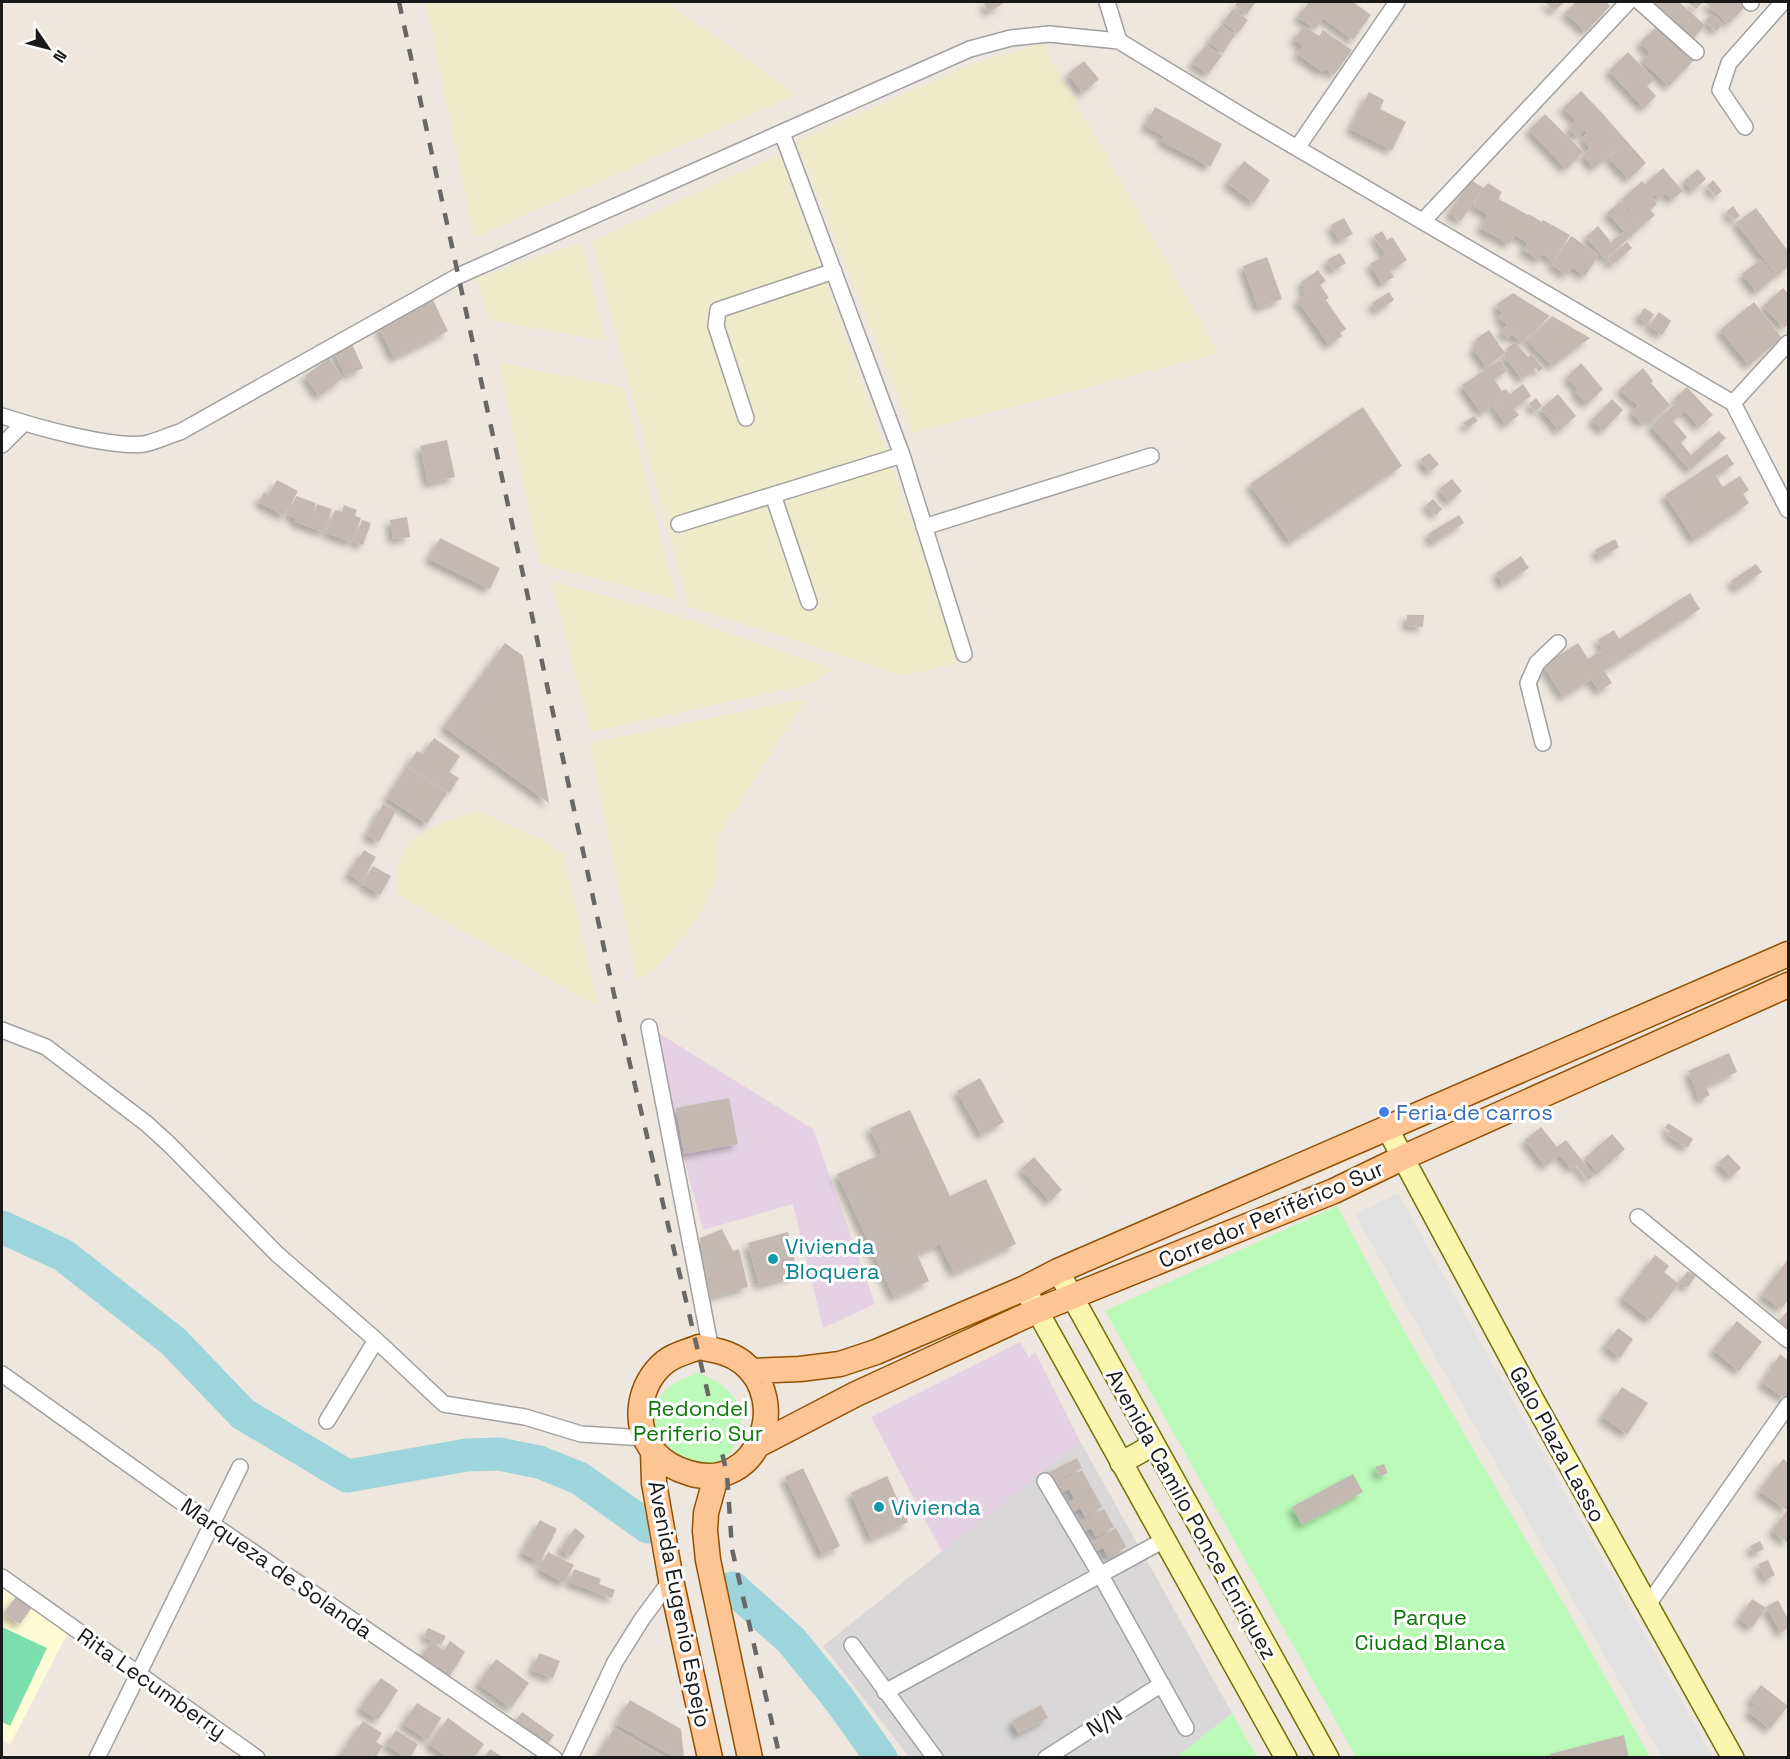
<svg xmlns="http://www.w3.org/2000/svg" width="1790" height="1759" viewBox="0 0 1790 1759" font-family="'Space Grotesk',sans-serif">
  <style>
    .residential { fill: #d9d7d7 }
    .industrial { fill: #e6d1e4 }
    .education { fill: #fffbd6 }
    .farmland { fill: #edebc9 }
    .park { fill: #bbfab9 }
    .pitch { fill: #7bdead }
    .parking { fill: #e2e2e2 }
    .lines { fill: none; stroke-linecap: round; stroke-linejoin: round }
    .river { stroke: #9ed5dc; stroke-width: 33 }
    .building { fill: #c4b8b3; filter: url(#shadow) }
    .street-casing { stroke: #a1a1a1; stroke-width: 18 }
    .secondary-casing { stroke: #707003; stroke-width: 24 }
    .primary-casing { stroke: #915100; stroke-width: 27 }
    .street { stroke: #fff; stroke-width: 15 }
    .secondary { stroke: #faf6b0; stroke-width: 21 }
    .primary { stroke: #fdc494; stroke-width: 24 }
    .rail { stroke: #686868; stroke-width: 4.5; stroke-dasharray: 12 12; stroke-linecap: butt }
    .shop-dot { fill: #3f7fe0; stroke: #fff; stroke-width: 2 }
    .culture-dot { fill: #0f9aa8; stroke: #fff; stroke-width: 2 }
    .labels { text-anchor: middle; stroke-width: 6; stroke-linejoin: round; paint-order: stroke }
    .shop-label { font-size: 22px; fill: #366cbe; stroke: #fff; text-anchor: start }
    .street-label { font-size: 22px; fill: #1a1a1a; stroke: #fff }
    .culture-label { font-size: 22px; fill: #0d838f; stroke: #fff; text-anchor: start }
    .park-label { font-size: 22px; fill: #0c7809; stroke: #fff }
  </style>
  <defs>
    <filter id="shadow"><feDropShadow dx="-5" dy="5" stdDeviation="3" flood-color="#0004"/></filter>
  </defs>
  <rect width="100%" height="100%" fill="#ede7df"/>
  <path class="residential" d="M1080 1441 1232 1713 1177 1757H909L823 1646Z"/>
  <path class="industrial" d="M649 1027 813 1129 875 1304 823 1328 793 1204 703 1230Z
    M1020 1342 1029 1358 1035 1352 1080 1441 942 1552 871 1417Z"/>
  <path class="education" d="M2 1585 68 1632 10 1745 2 1739Z"/>
  <path class="farmland" d="M426 2H666L797 94 474 238Z
    M1043 44 1219 353 912 433 796 141 980 61Z
    M780 154 961 662 903 676 688 606 592 241Z
    M582 242 606 341 489 320 477 278Z
    M499 363 624 387 677 600 540 564Z
    M551 581 683 617 834 669 807 685 591 732Z
    M807 698 717 838 718 876 698 918 674 949 651 973 637 980 590 743Z
    M478 811 542 839 564 855 598 1006 398 895V865L411 840 438 824Z"/>
  <path class="park" d="M1337 1206 1403 1329 1573 1620 1650 1757H1356L1105 1311Z
    M698 1373C715 1379 732 1389 739 1407 749 1428 727 1471 701 1468 697 1467 692 1464 688 1462 682 1459 672 1457 668 1452 653 1438 650 1415 660 1397 668 1384 684 1379 698 1373Z
    M1232 1713 1257 1757H1177Z"/>
  <path class="pitch" d="M2 1627 47 1648 10 1726 2 1722Z"/>
  <path class="parking" d="M1398 1193 1497 1372 1713 1757H1662L1355 1215Z"/>
  <g class="lines">
    <path class="river" d="M2 1227 63 1255 173 1341 243 1414 347 1476 467 1455 499 1454 539 1462 579 1478 648 1527
      M733 1588 791 1640 839 1699 881 1758"/>
  </g>
  <path class="building" d="M983 2H1003L1004 3 989 12Z
    M1238 2H1256L1247 14 1235 6Z
    M1309 2H1353L1371 15 1353 40 1323 18 1315 29 1298 17Z
    M1548 2H1565L1554 11 1546 3Z
    M1576 2H1606L1610 6 1586 32 1565 13Z
    M1653 2H1681L1680 3 1705 25 1691 41 1650 5Z
    M1687 2H1703L1696 9Z
    M1705 2H1744L1747 5 1728 24Z
    M1233 9 1248 20 1238 33 1223 22Z
    M1712 14 1723 24 1716 31 1705 21Z
    M1221 25 1235 35 1223 53 1208 42Z
    M1658 25 1694 60 1669 86 1642 61 1650 53 1640 43Z
    M1304 26 1319 36 1323 30 1352 50 1334 75 1325 69 1323 72 1297 54 1303 46 1294 39Z
    M1206 45 1222 56 1208 74 1192 63Z
    M1628 52 1654 79 1647 86 1656 96 1644 108 1609 71Z
    M1084 61 1099 79 1083 93 1068 74Z
    M1581 91 1603 114 1597 120 1603 114 1646 163 1629 179 1609 158 1622 145 1594 168 1583 155 1590 148 1582 138 1587 133 1584 130 1577 137 1568 128 1576 121 1563 108Z
    M1369 92 1384 100 1380 109 1406 122 1392 150 1350 129Z
    M1155 107 1222 144 1210 167 1161 141 1164 136 1145 126Z
    M1545 114 1583 152 1566 169 1529 130Z
    M1244 161 1270 180 1254 203 1227 183Z
    M1663 168 1683 191 1672 200 1666 193 1659 199 1654 194 1651 197 1657 204 1650 210 1655 215 1643 225 1621 200 1642 181 1645 184Z
    M1698 169 1706 179 1693 191 1684 181Z
    M1471 180 1484 188 1488 183 1502 192 1496 204 1499 199 1528 215 1529 214 1542 222 1543 220 1570 235 1553 261 1543 254 1539 260 1523 250 1528 243 1515 235 1509 244 1480 228 1488 215 1473 206 1481 191 1461 221 1449 213Z
    M1713 180 1722 191 1716 196 1707 186Z
    M1620 202 1642 226 1630 237 1607 213Z
    M1733 206 1740 216 1734 220 1726 212Z
    M1756 208 1788 251V267L1777 276 1736 223Z
    M1344 218 1353 234 1339 241 1331 225Z
    M1598 226 1611 242 1623 232 1628 239 1605 259 1586 237Z
    M1382 231 1387 240 1392 237 1407 260 1390 271 1394 277 1382 284 1370 264 1385 255 1374 236Z
    M1571 236 1599 255 1585 276 1572 267 1567 275 1552 265Z
    M1627 242 1632 248 1612 265 1607 259Z
    M1340 253 1346 263 1333 271 1327 260Z
    M1267 257 1282 299 1258 308 1243 266Z
    M1761 259 1775 277 1757 292 1742 274Z
    M1318 270 1326 281 1320 285 1329 298 1326 300 1346 329 1340 333 1342 336 1329 345 1297 300 1305 295 1302 290 1305 288 1301 282Z
    M1783 288 1788 294V324L1784 328 1763 306Z
    M1389 292 1394 300 1377 311 1372 303Z
    M1513 293 1550 316 1521 343 1511 334 1508 338 1501 332 1507 325 1498 317 1502 313 1496 305Z
    M433 300 448 331 394 358 379 327Z
    M1754 302 1782 338 1749 365 1720 330Z
    M1644 308 1654 314 1648 323 1638 317Z
    M1659 312 1671 321 1662 335 1649 326Z
    M1552 316 1590 338 1552 366 1527 340Z
    M1489 330 1505 353 1486 367 1473 348 1479 344 1476 339Z
    M1515 342 1528 357 1531 354 1543 368 1539 372 1536 368 1522 379 1504 357 1510 353 1506 349Z
    M352 344 363 368 345 376 334 351Z
    M329 358 343 378 319 396 305 376Z
    M1500 360 1507 371 1494 379 1502 391 1506 389 1510 394 1523 384 1531 396 1514 409 1519 415 1506 425 1493 407 1505 397 1481 413 1462 385Z
    M1581 363 1603 389 1587 404 1575 392 1578 389 1567 377Z
    M1643 368 1653 381 1651 383 1670 405 1652 421 1649 418 1642 424 1631 412 1638 406 1633 400 1631 401 1620 389Z
    M1687 387 1713 415 1699 427 1685 411 1673 421 1687 437 1681 443 1691 455 1719 431 1726 438 1690 470 1651 426 1677 402 1674 399Z
    M1558 394 1576 416 1559 431 1541 409Z
    M1536 398 1542 406 1535 411 1529 404Z
    M1612 399 1623 410 1603 431 1592 420Z
    M1363 407 1402 466 1290 542 1250 484Z
    M1474 416 1478 421 1467 428 1463 423Z
    M447 440 455 477 428 483 420 446Z
    M1429 453 1439 464 1430 472 1420 460Z
    M1727 454 1734 464 1716 476 1723 487 1740 476 1749 490 1743 494 1749 503 1694 540 1665 495Z
    M1452 479 1462 491 1449 502 1439 489Z
    M277 480 298 491 284 516 259 502 264 492 268 495Z
    M296 496 316 503 313 514 317 504 332 509 324 532 295 522 296 518 289 516Z
    M1433 499 1442 509 1436 515 1426 505Z
    M344 505 357 510 355 516 361 518 352 542 326 533 335 510 342 512Z
    M1459 515 1464 523 1433 543 1428 534Z
    M407 517 410 537 393 539 390 520Z
    M362 520 371 523 363 545 354 542Z
    M440 538 500 568 490 589 429 559Z
    M1615 539 1619 547 1600 558 1595 550Z
    M1521 556 1529 568 1503 585 1496 573Z
    M1756 564 1762 572 1737 589 1731 581Z
    M1690 593 1700 609 1604 671 1612 683 1599 691 1591 679 1563 697 1543 665 1578 643 1588 659 1603 649 1598 640 1614 630 1619 639Z
    M1407 615H1424L1423 627 1407 626Z
    M505 643 523 656 549 803 444 727Z
    M434 738 460 756 449 772 459 778 449 793 407 766 417 751 423 754Z
    M407 767 447 793 427 824 387 798Z
    M383 804 396 811 379 842 367 835Z
    M364 850 376 857 361 882 348 874Z
    M373 866 391 876 380 895 362 884Z
    M1729 1053 1737 1072 1705 1086 1710 1095 1700 1100 1688 1071Z
    M980 1078 1004 1122 981 1135 957 1091Z
    M729 1098 738 1144 684 1154 676 1108Z
    M910 1110 950 1196 986 1179 1016 1244 954 1273 940 1244 917 1254 929 1281 894 1297 837 1174 882 1154 870 1128Z
    M1668 1123 1693 1139 1687 1148 1667 1135 1670 1131 1665 1128Z
    M1541 1127 1557 1147 1566 1140 1594 1176 1588 1180 1576 1165 1571 1169 1560 1155 1545 1166 1525 1140Z
    M1612 1134 1625 1149 1598 1173 1585 1158Z
    M1728 1154 1741 1168 1731 1177 1718 1163Z
    M1034 1157 1062 1190 1050 1201 1021 1169Z
    M722 1229 733 1251 739 1249 748 1287 710 1297 700 1238Z
    M788 1232 798 1274 759 1285 748 1243Z
    M1655 1255 1669 1266 1664 1272 1679 1284 1650 1320 1622 1298Z
    M1788 1259V1300L1781 1309 1762 1295Z
    M1688 1271 1696 1276 1687 1288 1679 1282Z
    M1788 1310V1329L1779 1321Z
    M1737 1321 1762 1342 1739 1371 1713 1350Z
    M1618 1328 1633 1339 1620 1358 1605 1346Z
    M1780 1354 1788 1360V1394L1786 1399 1762 1383Z
    M1622 1387 1648 1403 1627 1434 1602 1417Z
    M1077 1458 1082 1468 1056 1482 1050 1472Z
    M1783 1459 1788 1463V1543L1772 1531 1787 1510 1759 1491Z
    M1384 1464 1388 1473 1380 1476 1375 1467Z
    M803 1468 840 1546 822 1555 785 1477Z
    M1082 1470 1102 1507 1085 1517 1080 1508 1073 1512 1068 1502 1074 1499 1069 1489 1062 1493 1057 1483Z
    M1353 1474 1363 1492 1302 1525 1292 1507Z
    M887 1476 908 1522 871 1539 851 1493Z
    M1104 1509 1114 1527 1096 1537 1091 1528 1084 1532 1079 1522Z
    M540 1520 557 1529 540 1562 522 1553Z
    M575 1528 585 1536 570 1556 560 1549Z
    M1116 1528 1126 1547 1108 1557 1103 1548 1096 1551 1091 1542Z
    M1760 1541 1764 1549 1754 1554 1750 1546Z
    M548 1552 574 1565 564 1583 539 1569Z
    M1768 1560 1775 1575 1766 1580 1758 1564Z
    M574 1569 601 1579 599 1584 615 1590 612 1598 569 1582Z
    M17 1595 33 1606 20 1624 4 1613Z
    M1752 1599 1766 1608 1752 1628 1739 1619Z
    M1778 1600 1788 1619V1628L1781 1633 1766 1607Z
    M428 1628 446 1636 441 1645 424 1636Z
    M450 1641 465 1652 449 1677 420 1658 431 1642 444 1650Z
    M539 1653 560 1661 553 1678 532 1671Z
    M496 1659 529 1683 511 1708 478 1684Z
    M381 1678 398 1690 378 1720 360 1708Z
    M1761 1685 1788 1706 1770 1729 1748 1712 1755 1704 1750 1700Z
    M630 1700 681 1729 684 1758H676L616 1724Z
    M417 1703 441 1718 428 1740 403 1724Z
    M1041 1705 1048 1718 1018 1734 1012 1721Z
    M522 1712 554 1735 546 1746 514 1723Z
    M448 1718 484 1744 474 1758H448L429 1744Z
    M363 1721 382 1733 376 1742 383 1746 375 1758 368 1753 365 1758H343L340 1755Z
    M614 1728 664 1758H597Z
    M396 1730 418 1744 410 1758H406L386 1745Z
    M1624 1735 1629 1758H1551L1550 1754Z
    M490 1749 504 1758H484Z"/>
  <g class="lines">
    <defs>
      <path id="street" d="M1107 2 1119 41 1244 117 1733 403 1788 510
        M1640 2 1696 52
        M1750 2 1751 3
        M1745 127 1720 90 1729 63 1783 2
        M782 133 902 455 964 654
        M1297 148 1397 2
        M1423 221 1628 2
        M1733 403 1788 343
        M2 416C36 427 110 448 144 444 156 442 169 435 180 432L458 276 970 49 1011 38 1049 34 1119 41
        M746 418 716 326 718 310 834 271
        M2 445 24 423
        M773 495 809 602
        M679 524 902 455
        M924 527 1151 456
        M1543 743 1528 683 1537 663 1558 643
        M649 1027 711 1350
        M2 1030 46 1047 147 1124 170 1145 277 1254 376 1340 444 1404 525 1417 581 1434 645 1438
        M1638 1217 1788 1340
        M2 1374 212 1524 554 1758
        M327 1421 376 1340
        M1045 1481 1100 1574 1186 1728
        M2 1577 257 1758
        M1647 1606 1788 1405
        M852 1645 935 1758
        M885 1692 1164 1540
        M97 1758 240 1467
        M570 1758 615 1662 642 1619 671 1580
        M1046 1758 1162 1684"/>
      <path id="secondary" d="M1387 1128 1531 1396 1733 1758
        M1058 1271 1328 1758
        M1029 1296 1286 1758
        M1121 1463 1153 1445"/>
      <path id="primary" d="M699 1347C714 1350 729 1352 742 1362 793 1402 756 1494 689 1473 675 1469 664 1463 654 1452 631 1425 639 1383 665 1362 675 1354 687 1352 699 1347Z
        M751 1371 800 1369 840 1364 876 1352 1025 1288 1058 1271 1788 954
        M756 1446 856 1394 1036 1311 1334 1191 1402 1158 1788 985
        M653 1451 654 1483 671 1580 710 1758
        M716 1477 706 1513 705 1531 708 1560 750 1758"/>
    </defs>
    <use href="#street" class="street-casing"/>
    <use href="#secondary" class="secondary-casing"/>
    <use href="#primary" class="primary-casing"/>
    <use href="#street" class="street"/>
    <use href="#secondary" class="secondary"/>
    <use href="#primary" class="primary"/>
    <path class="rail" d="M399 2 620 1022 727 1474 732 1549 780 1758"/>
  </g>
  <circle class="shop-dot" cx="1384" cy="1112" r="6"/>
  <g class="culture-dot">
    <circle cx="773" cy="1259" r="6"/>
    <circle cx="879" cy="1507" r="6"/>
  </g>
  <g class="labels">
    <g class="shop-label">
      <text x="1396" y="1120">Feria de carros</text>
    </g>
    <g class="street-label">
      <text transform="translate(1271 1214) rotate(-23)" y="8">Corredor Periférico Sur</text>
      <text transform="translate(1558 1444) rotate(61)" y="8">Galo Plaza Lasso</text>
      <text transform="translate(1192 1514) rotate(61)" y="8">Avenida Camilo Ponce Enriquez</text>
      <text transform="translate(277 1568) rotate(35)" y="8">Marqueza de Solanda</text>
      <text transform="translate(680 1604) rotate(79)" y="8">Avenida Eugenio Espejo</text>
      <text transform="translate(152 1683) rotate(35)" y="8">Rita Lecumberry</text>
      <text transform="translate(1104 1721) rotate(-32)" y="8">N/N</text>
    </g>
    <g class="culture-label">
      <text x="785" y="1254">Vivienda<tspan x="785" dy="25">Bloquera</tspan></text>
      <text x="891" y="1515">Vivienda</text>
    </g>
    <g class="park-label">
      <text x="698" y="1416">Redondel<tspan x="698" dy="25">Periferio Sur</tspan></text>
      <text x="1430" y="1625">Parque<tspan x="1430" dy="25">Ciudad Blanca</tspan></text>
    </g>
  </g>
  <rect width="1790" height="1759" fill="none" stroke="#1a1a1a" stroke-width="6"/>
  <g transform="translate(48 48) rotate(125)" stroke="#ffffff" stroke-width="4.5" paint-order="stroke">
  <path d="M0-4.5L10 22L0 15L-10 22Z" fill="#1a1a1a"/>
  <text y="-9" font-size="16" font-weight="bold" text-anchor="middle" fill="#1a1a1a">N</text>
  </g>
</svg>
